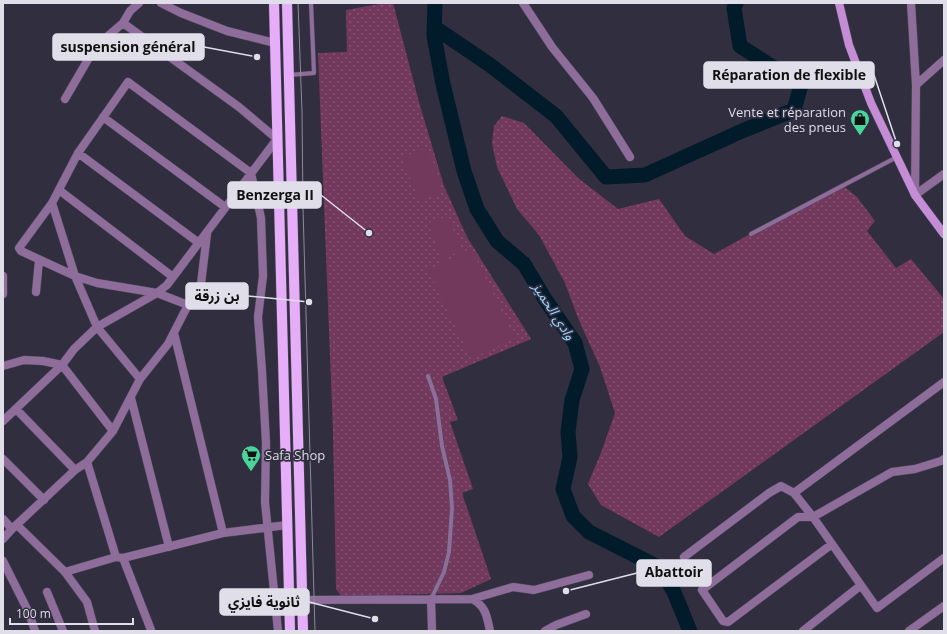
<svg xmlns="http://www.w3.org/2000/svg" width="947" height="634" viewBox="0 0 947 634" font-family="'Open Sans','Noto Sans Arabic',sans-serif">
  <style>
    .grass { fill: url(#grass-dots) }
    .garden { fill: #73395d }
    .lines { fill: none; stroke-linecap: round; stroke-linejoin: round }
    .river { stroke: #021b2b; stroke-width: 15 }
    .service-casing { stroke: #4d4a5b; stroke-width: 5 }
    .minor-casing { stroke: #4d4a5b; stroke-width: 9 }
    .secondary-casing { stroke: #4d4a5b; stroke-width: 9 }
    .primary-casing { stroke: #4d4a5b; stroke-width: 11 }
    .service { stroke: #8f6d9a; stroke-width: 4 }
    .minor { stroke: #8f6d9a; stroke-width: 8 }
    .secondary { stroke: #c48dd6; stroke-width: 8 }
    .primary { stroke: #e6adf8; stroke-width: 10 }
    .tram { stroke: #8d8b99; stroke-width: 1 }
    .labels { text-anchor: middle; stroke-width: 3.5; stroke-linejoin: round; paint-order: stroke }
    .poi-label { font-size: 13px; fill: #dfdee9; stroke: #312e40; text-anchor: end }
    .water-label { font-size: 14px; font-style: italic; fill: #95d1fc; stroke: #312e40 }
    .leader { fill: none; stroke: #dfdee9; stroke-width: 1.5 }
    .callout-dot { fill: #dfdee9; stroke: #312e40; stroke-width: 1.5 }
    .callout { fill: #dfdee9; stroke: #dfdee9; stroke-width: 1.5 }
    .callout-label { font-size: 14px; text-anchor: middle; font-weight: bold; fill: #111 }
  </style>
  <defs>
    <pattern id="grass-dots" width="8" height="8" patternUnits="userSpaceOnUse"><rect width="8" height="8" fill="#73395d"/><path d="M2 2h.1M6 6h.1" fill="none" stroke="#865574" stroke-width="1.8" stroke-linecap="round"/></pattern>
  </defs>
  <rect width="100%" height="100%" fill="#312e40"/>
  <path class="grass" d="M385 3H393L419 102 444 186 467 237 531 339 442 377 458 420 450 422 473 489 462 493 491 579 461 593 341 596 336 589 333 432 318 53 347 52 346 10Z
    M502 116 524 123 578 178 618 209 659 199 685 236 714 254 842 183 846 188 857 197 875 221 867 231 896 268 911 259 944 299V332L659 537 601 505 588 484 602 450 615 413 600 367 578 318 565 283 539 235 517 209 497 167 492 143 494 126Z"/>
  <path class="garden" d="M427 148 443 192 419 201 402 157Z
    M448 216 462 251 441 259 428 223Z
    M471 248 515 338 471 359 428 270Z"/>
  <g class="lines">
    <path class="river" d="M435 3 434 36 443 84 464 171 477 209 497 241 524 264 545 299 575 343 582 369 572 400 568 432 570 457 563 489 573 516 589 532 660 568 674 592 690 631
      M434 27 490 65 556 116 606 177 645 175 742 131 794 110 801 85 740 46 734 8 736 3"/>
    <defs>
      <path id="service" d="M289 75 314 73 311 3
        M751 234 897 157
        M428 376 436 399 442 446 450 480 452 508 449 552 444 572 431 599"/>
      <path id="minor" d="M161 3 181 13 227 31 275 43
        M523 3 552 47 593 98 630 157
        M911 3 916 85 915 195
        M123 23 130 11 139 3
        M916 85 944 60
        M103 117 225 207
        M78 153 199 243
        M59 190 173 277
        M915 195 944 174
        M52 203 19 248 21 251 75 276 97 283 157 293 188 305
        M3 276V294
        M36 292 39 260
        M174 333 223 533
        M3 366 24 360 43 361 62 365 113 431
        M140 379 97 327 75 276 52 203 78 153 128 82 251 173 261 218 263 276 258 317 262 371 266 443 265 502 278 631
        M131 398 169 547
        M16 409 75 470
        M3 421 62 365 74 349 97 327 157 293 167 285 277 139 239 107 123 23 108 36 90 56 65 99
        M3 459 44 500
        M87 462 116 557
        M794 493 944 382
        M3 519 12 529
        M17 525 65 572 87 602 95 631
        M3 539 12 529 75 470 87 462 113 431 140 379 168 344 188 305 200 292 207 234
        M832 544 728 622 723 621 702 590 798 517H813L892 472 915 469 941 461 944 459
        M684 557 769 493 781 486 794 493 813 517 877 608 944 558
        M123 558 151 630
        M3 561 29 613 35 631
        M65 572 116 557 123 558 223 533 287 525
        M47 592 63 631
        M431 599 432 631
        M472 599 513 587 534 590 589 575
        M302 600 472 599C486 606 487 617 490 631
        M545 631 556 625 586 614
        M803 631 860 586
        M909 631 944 606"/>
      <path id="secondary" d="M839 3 849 45 871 103 915 195 944 234"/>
      <path id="primary" d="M274 3 290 631
        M287 3 303 631"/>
    </defs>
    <use href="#service" class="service-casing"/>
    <use href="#minor" class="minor-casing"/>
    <use href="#secondary" class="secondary-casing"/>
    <use href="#primary" class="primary-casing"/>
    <use href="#service" class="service"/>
    <use href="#minor" class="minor"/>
    <use href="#secondary" class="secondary"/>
    <use href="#primary" class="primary"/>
    <path class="tram" d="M298 3 302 112 303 208 315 631"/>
  </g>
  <defs>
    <symbol id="shop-pin" viewBox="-11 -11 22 30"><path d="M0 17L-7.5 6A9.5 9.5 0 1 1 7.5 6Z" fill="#49d49c" stroke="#312e40"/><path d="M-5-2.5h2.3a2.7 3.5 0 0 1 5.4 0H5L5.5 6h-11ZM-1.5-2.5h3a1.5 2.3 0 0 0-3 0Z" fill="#111"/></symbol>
    <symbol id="supermarket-pin" viewBox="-11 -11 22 30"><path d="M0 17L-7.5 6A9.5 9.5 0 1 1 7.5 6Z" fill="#49d49c" stroke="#312e40"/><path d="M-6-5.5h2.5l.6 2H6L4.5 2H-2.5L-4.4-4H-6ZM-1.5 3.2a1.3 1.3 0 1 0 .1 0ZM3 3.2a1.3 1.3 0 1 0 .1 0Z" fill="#111"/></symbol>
  </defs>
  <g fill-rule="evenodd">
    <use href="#shop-pin" x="849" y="108" width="22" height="30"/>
    <use href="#supermarket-pin" x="240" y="444" width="22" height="30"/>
  </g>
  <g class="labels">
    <g class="poi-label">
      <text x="846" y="117">Vente et réparation<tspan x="846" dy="15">des pneus</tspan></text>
      <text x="265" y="460" text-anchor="start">Safa Shop</text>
    </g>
    <g class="water-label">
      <text transform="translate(554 311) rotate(57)" y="5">وادي الحميز</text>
    </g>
  </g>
  <path class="leader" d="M257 57L204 47M897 144L874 75M369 233L321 195M309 302L248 296M566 591L637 573M375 619L309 602"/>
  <g class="callout-dot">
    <circle cx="257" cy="57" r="4"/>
    <circle cx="897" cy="144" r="4"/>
    <circle cx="369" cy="233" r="4"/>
    <circle cx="309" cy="302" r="4"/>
    <circle cx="566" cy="591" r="4"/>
    <circle cx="375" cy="619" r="4"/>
  </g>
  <g class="callout">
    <rect x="53" y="34" width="151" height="26" rx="4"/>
    <rect x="704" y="62" width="170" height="26" rx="4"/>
    <rect x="228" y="182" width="93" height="26" rx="4"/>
    <rect x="186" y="283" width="62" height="26" rx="4"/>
    <rect x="637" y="560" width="74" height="26" rx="4"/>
    <rect x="220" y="589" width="89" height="26" rx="4"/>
  </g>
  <g class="callout-label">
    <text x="128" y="52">suspension général</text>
    <text x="789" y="80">Réparation de flexible</text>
    <text x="275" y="200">Benzerga II</text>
    <text x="217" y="301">بن زرقة</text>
    <text x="674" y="577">Abattoir</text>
    <text x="264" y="607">ثانوية فايزي</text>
  </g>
  <rect width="947" height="634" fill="none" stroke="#dfdee9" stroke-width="8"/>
  <path d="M10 618v6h123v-6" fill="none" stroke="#dfdee9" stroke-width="2"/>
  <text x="16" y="618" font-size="12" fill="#dfdee9" stroke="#312e40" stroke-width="3" paint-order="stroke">100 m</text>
</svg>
